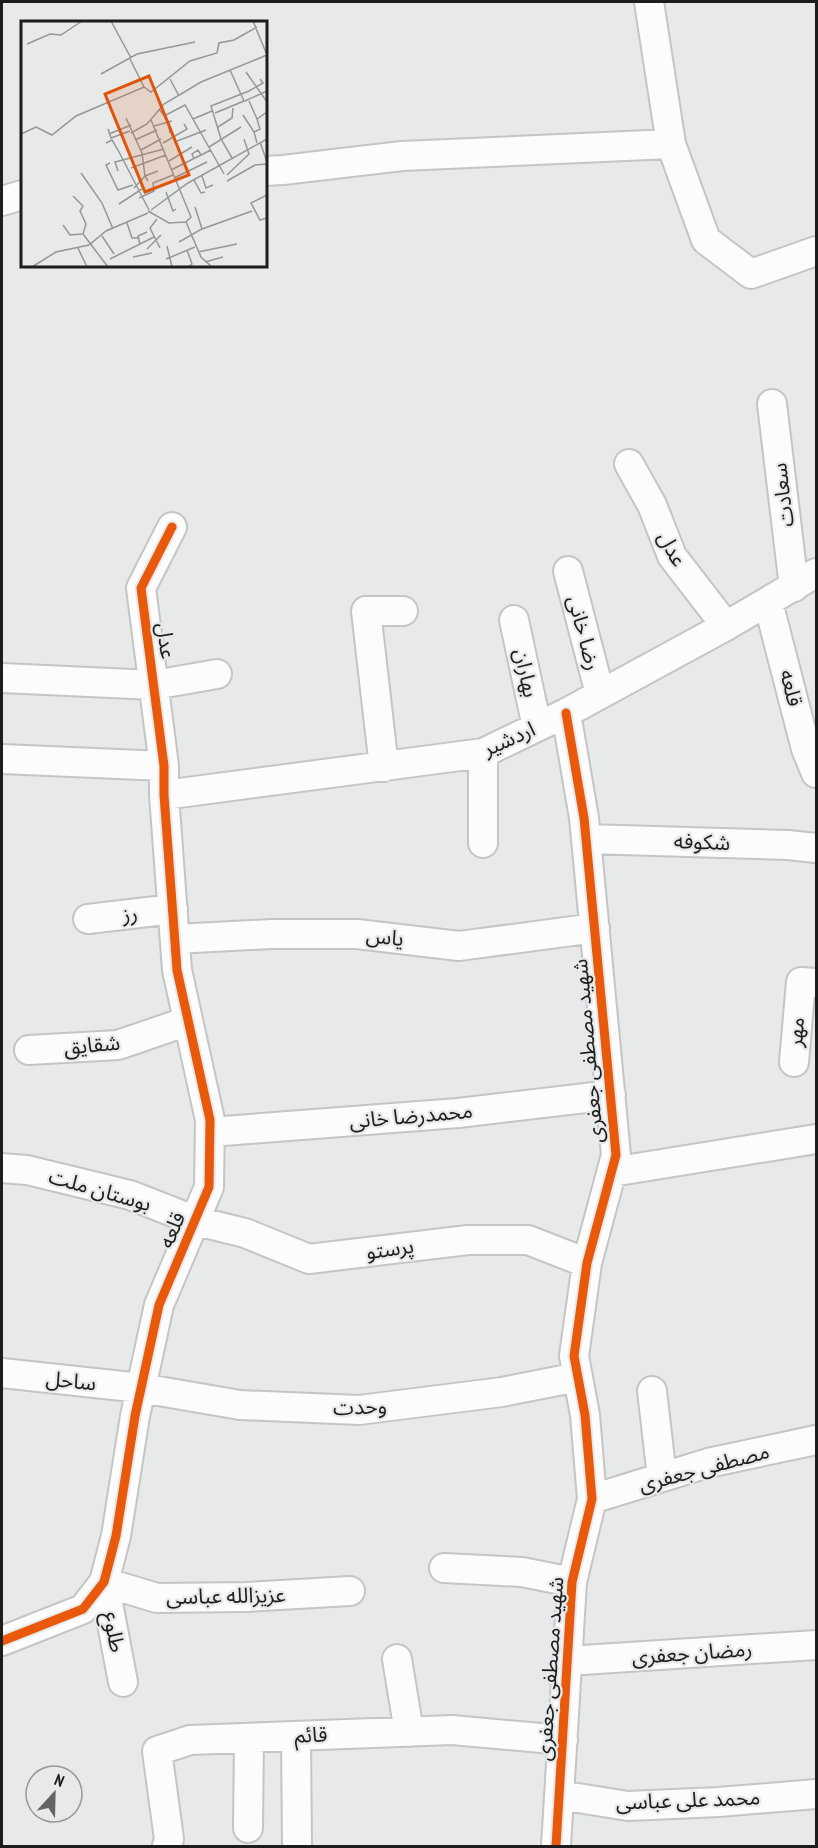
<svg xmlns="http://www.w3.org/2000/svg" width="818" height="1848" viewBox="0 0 818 1848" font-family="'PT Sans Narrow','Noto Sans Arabic',sans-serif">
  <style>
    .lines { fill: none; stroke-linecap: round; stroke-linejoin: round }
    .minor-casing { stroke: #c4c5c5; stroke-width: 32 }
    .minor { stroke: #fcfcfc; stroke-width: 28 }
    .cycleway-casing { stroke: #e7e9ea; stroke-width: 13 }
    .cycleway { stroke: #e8590c; stroke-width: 9 }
    .labels { text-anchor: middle; stroke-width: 4.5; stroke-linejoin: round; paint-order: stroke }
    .street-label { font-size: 21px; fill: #1c1d1d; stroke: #e7e9ea }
    .inset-road { fill: none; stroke: #969797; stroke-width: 1.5 }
    .view { fill: #de560d; fill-opacity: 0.15; stroke: #de560d; stroke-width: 3 }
    .inset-edge { fill: none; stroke: #1c1d1d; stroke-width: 3 }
  </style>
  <rect width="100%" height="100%" fill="#e8e9e9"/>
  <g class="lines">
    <defs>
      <path id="minor" d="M649 2 671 144
        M266 171 283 170 402 156 671 144 706 240 751 274 816 251
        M2 201 22 195
        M772 404 794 587
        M629 464 652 505 672 556 726 626
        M568 571 600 694
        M768 602 806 749 816 773
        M514 620 537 727
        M2 678 154 685 217 674
        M483 753V843
        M2 759 164 766
        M384 767 366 611H403
        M164 795 483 753 566 713 726 626 816 573
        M587 839 788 845 816 848
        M88 919 173 909
        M175 939 272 934H357L459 946 595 928
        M29 1050 118 1045 188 1021
        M794 1062 801 982 816 983
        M210 1132 458 1113 611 1095
        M2 1168 27 1170 130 1195 196 1221 245 1233 309 1259 468 1240H528L587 1263
        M612 1172 816 1139
        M2 1373 141 1388 240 1405 359 1410 502 1392 578 1377
        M652 1391 662 1477
        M592 1499 708 1463 816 1440
        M444 1568 522 1572 572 1582
        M2 1641 83 1609 104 1582 116 1536 135 1416 159 1305 209 1187 210 1120 177 970 164 795V766L141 588 172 527
        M397 1659 409 1732
        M567 1661 816 1645
        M123 1682 104 1582 157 1598 247 1597 350 1591
        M296 1736 297 1846
        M559 1795 628 1806 719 1802 816 1794
        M248 1828 249 1738
        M167 1846 169 1839 157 1751 190 1740 452 1730 563 1740
        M556 1846 572 1582 592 1499 585 1415 574 1356 587 1263 616 1155 584 818 566 713"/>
    </defs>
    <use href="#minor" class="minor-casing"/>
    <use href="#minor" class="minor"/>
    <defs>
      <path id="cycleway" d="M2 1641 83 1609 104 1582 116 1536 135 1416 159 1305 209 1187 210 1120 177 970 164 795V766L141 588 172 527
        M556 1846 572 1582 592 1499 585 1415 574 1356 587 1263 616 1155 584 818 566 713"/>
    </defs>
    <use href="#cycleway" class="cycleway-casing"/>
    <use href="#cycleway" class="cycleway"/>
  </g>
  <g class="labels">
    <g class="street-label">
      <text transform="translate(783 495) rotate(-97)" y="7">سعادت</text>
      <text transform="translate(672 549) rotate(62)" y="7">عدل</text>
      <text transform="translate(584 633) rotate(75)" y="7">رضا خانی</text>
      <text transform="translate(166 641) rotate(83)" y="7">عدل</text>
      <text transform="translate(526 673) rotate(78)" y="7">بهاران</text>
      <text transform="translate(791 688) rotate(76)" y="7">قلعه</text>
      <text transform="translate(509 739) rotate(-24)" y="7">اردشیر</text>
      <text transform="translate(702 842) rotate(2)" y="7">شکوفه</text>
      <text transform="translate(130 914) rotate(-7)" y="7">رز</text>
      <text transform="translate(385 937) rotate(6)" y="7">یاس</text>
      <text transform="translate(796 1032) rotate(-85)" y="7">مهر</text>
      <text transform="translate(92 1045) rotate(-5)" y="7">شقایق</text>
      <text transform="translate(588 1051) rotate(-95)" y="7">شهید مصطفی جعفری</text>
      <text transform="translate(411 1116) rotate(-5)" y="7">محمدرضا خانی</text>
      <text transform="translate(100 1190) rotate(16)" y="7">بوستان ملت</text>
      <text transform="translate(172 1230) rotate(-67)" y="7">قلعه</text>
      <text transform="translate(390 1249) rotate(-8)" y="7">پرستو</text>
      <text transform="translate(71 1381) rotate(6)" y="7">ساحل</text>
      <text transform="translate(360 1407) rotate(-2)" y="7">وحدت</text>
      <text transform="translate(704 1468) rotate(-15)" y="7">مصطفی جعفری</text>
      <text transform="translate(226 1596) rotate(-1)" y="7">عزیزالله عباسی</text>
      <text transform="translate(114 1632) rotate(79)" y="7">طلوع</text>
      <text transform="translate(692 1653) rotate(-4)" y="7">رمضان جعفری</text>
      <text transform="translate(550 1669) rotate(-86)" y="7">شهید مصطفی جعفری</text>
      <text transform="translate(311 1735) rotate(-2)" y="7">قائم</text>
      <text transform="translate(688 1800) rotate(-2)" y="7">محمد علی عباسی</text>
    </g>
  </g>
  <g transform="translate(21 21)">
    <rect width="246" height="246" fill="#e8e9e9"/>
    <path class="inset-road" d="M90 0 110 37M6 23 29 13 40 14 61 0M109 38 123 66M225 51 246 81M80 53 116 33 174 21M149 58 158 75M224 80 246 70M228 80 236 98M138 88 147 100 149 112M194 92 223 80 209 49M222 94 233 111M143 95 164 84 203 153M105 97 121 132 124 155 113 167M172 98 191 90M130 99 170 196 165 201M133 105 151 100M197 106 211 97 212 87M87 108 90 117 109 110M110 112 126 103 143 83 180 61 246 34 232 0M0 113 15 106 31 114 55 95 123 66 130 71 169 40 196 32 198 22 213 19 236 6M88 113 110 104M114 119 136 109M156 120 185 109M239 121 246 141M85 122 91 119 97 129 128 189M142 122 166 108 163 103M236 122 233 111 239 108 236 98 246 91M188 126 220 106M120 129 140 118M211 137 200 118 190 85 228 70 242 62 239 58M173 138 171 133 177 129 180 134M148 140 171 126M89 142 85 144 97 169 112 164M110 147 145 134M150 149 190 129M97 150 94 141 143 128M60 152 81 182 92 208M206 154 228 133 223 118M181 155 185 167 192 164M153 157 186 141M173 159 180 172 184 171M127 160 124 155 137 150M206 160 234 144 246 143M145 171 152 190 155 188M246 174 230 182 239 199 246 197M52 175 62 185 59 190 65 203 62 213 87 246M118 177 133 170 132 162 152 154M98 183 121 168M130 189 167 162 246 118M131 192 127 190 148 202 165 201 180 236 191 246M136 198 129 207 139 227M106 202 111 217H118M42 204 49 214 61 213M181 208 231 190M81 215 93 233M158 221 181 208 174 186M119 224 117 215 126 211M146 225 151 246M57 227 66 246M126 228 140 214M166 229 171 243 167 246M177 231 216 223M112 236 131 232M89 238 133 216M145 238 174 226M184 241 202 236M11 246 35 231 68 224 85 210 127 192"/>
    <path class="view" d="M128 55 168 154 124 171 84 73Z"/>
    <rect width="246" height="246" class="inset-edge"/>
  </g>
  <rect width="818" height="1848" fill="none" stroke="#1c1d1d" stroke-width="6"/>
  <g transform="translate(54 1794) rotate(22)"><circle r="28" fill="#e7e9ea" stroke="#969798" stroke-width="1.5"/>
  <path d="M0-4.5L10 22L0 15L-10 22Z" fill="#636464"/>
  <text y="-9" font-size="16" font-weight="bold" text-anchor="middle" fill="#1c1d1d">N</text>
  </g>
</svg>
